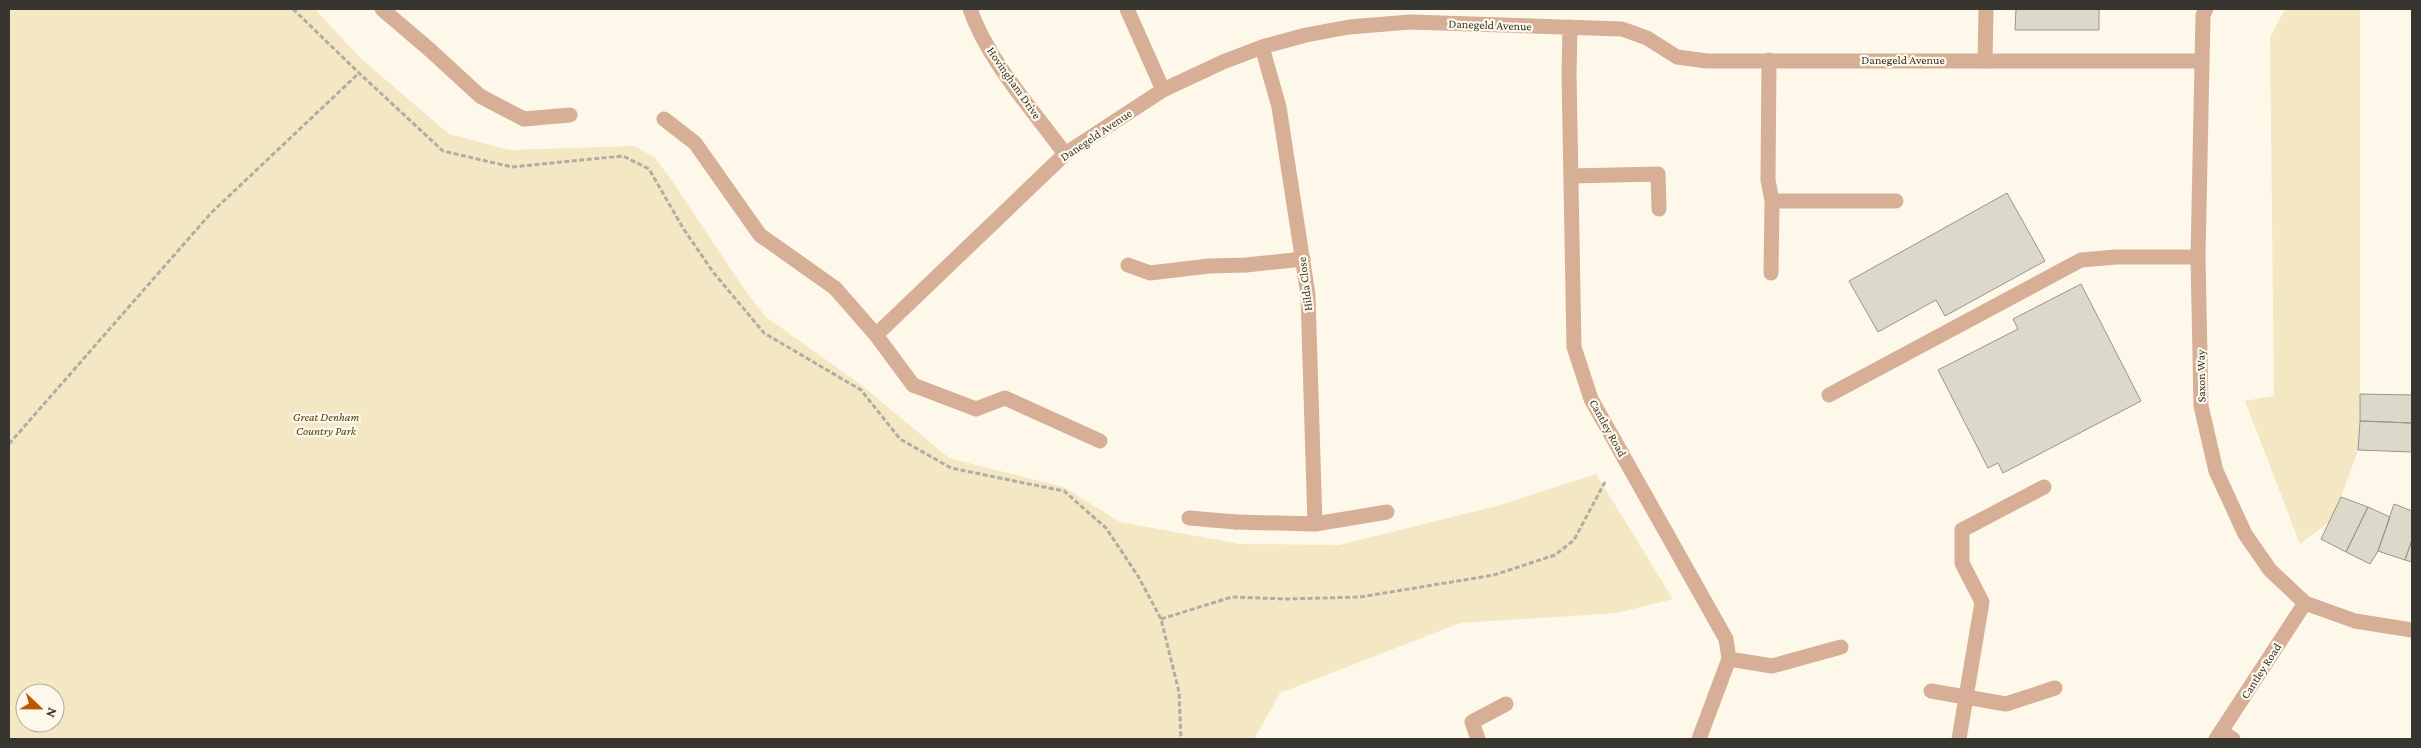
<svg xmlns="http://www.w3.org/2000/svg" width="2421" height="748" viewBox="0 0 2421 748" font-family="'Crimson Pro',serif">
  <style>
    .green { fill: #f3e7c4; fill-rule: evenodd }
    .building { fill: #ddd9ca; stroke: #999587 }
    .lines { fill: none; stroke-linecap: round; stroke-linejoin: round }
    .path { stroke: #b1ada2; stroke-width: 3; stroke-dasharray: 5 2.5; stroke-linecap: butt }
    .service { stroke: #d7ae96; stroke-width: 15 }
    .minor { stroke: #d7ae96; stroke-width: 15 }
    .labels { text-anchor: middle; stroke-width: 4.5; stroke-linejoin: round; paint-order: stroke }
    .street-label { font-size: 12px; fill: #373530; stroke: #fdf8e9 }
    .park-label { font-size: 12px; font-style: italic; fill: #4b3e17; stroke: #fdf8e9 }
  </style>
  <rect width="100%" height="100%" fill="#fdf8e9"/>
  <path class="green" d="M9 9H315L360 58 449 134 509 150 634 146 655 158 672 181 744 289 766 317 860 384 949 458 1064 487 1120 522 1240 544 1339 545 1497 506 1596 474 1673 599 1617 613 1460 623 1280 693 1254 739H9ZM25 693H55V723H25Z
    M2285 9H2360V394L2358 450 2341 497 2330 521 2300 544 2245 401 2274 396 2270 37Z"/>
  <path class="building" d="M2016 9H2099V30H2015Z
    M2007 193 2045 261 1945 316 1936 300 1878 332 1849 281Z
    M2081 284 2141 401 2003 473 1998 463 1988 468 1938 370 2018 329 2013 319Z
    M2360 394 2412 395V423L2360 421Z
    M2360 421 2412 423V452L2358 450Z
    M2341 497 2368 507 2346 552 2321 539Z
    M2394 504 2412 511V540L2405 560 2378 551Z
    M2368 507 2390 517 2378 551 2370 564 2346 552Z
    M2412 540V562L2405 560Z"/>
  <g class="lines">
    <path class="path" d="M293 9 359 73 443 151 512 167 623 156 649 169 683 228 713 272 764 333 861 390 900 439 951 468 1064 491 1106 528 1138 576 1161 619 1179 692 1181 739
      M9 444 211 213 359 73
      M1161 619 1232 597 1286 599 1360 597 1494 575 1555 555 1574 540 1606 480"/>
    <path class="service" d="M1127 9 1163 90
      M430 50 480 96 524 119 570 115
      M1769 60 1768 180 1772 201 1771 273
      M1985 61 1986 9
      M664 119 695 143 760 235 835 288
      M1571 176 1658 174 1659 209
      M1772 201H1896
      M1128 265 1150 273 1209 266 1246 265 1303 259
      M913 385 976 409 1005 398 1100 441
      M1829 395 2081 260 2116 257H2198
      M1189 518 1236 522
      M1729 659 1772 666 1841 647
      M1931 691 2006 704 2055 688
      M2222 732 2233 739
      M1478 739 1472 722 1506 704
      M1959 739 1982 602 1962 563V530L2044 487"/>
    <path class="minor" d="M382 9 430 50
      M970 9C988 61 1033 110 1065 154
      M2206 9 2203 15 2198 257 2201 406 2216 471 2245 534 2270 570 2305 603 2355 621 2412 630
      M1570 27 1569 74 1574 347 1591 399 1726 639 1729 659 1699 739
      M1262 47 1279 107 1308 295 1315 524
      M835 288 876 335 913 385
      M876 335 1065 154 1163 90 1223 62 1262 47 1306 35 1349 27 1410 22 1622 29 1647 38 1677 57 1707 61H2201
      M1236 522 1315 524 1387 512
      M2216 739 2305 603"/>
  </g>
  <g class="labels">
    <g class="street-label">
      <text transform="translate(1490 25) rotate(2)" y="4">Danegeld Avenue</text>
      <text x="1903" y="64">Danegeld Avenue</text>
      <text transform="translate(1014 83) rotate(55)" y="4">Hovingham Drive</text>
      <text transform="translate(1096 135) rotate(-34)" y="4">Danegeld Avenue</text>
      <text transform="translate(1305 284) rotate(-97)" y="4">Hilda Close</text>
      <text transform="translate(2201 376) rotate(-91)" y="4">Saxon Way</text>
      <text transform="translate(1608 428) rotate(61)" y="4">Cantley Road</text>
      <text transform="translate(2261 671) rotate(-57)" y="4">Cantley Road</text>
    </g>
    <g class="park-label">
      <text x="326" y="421">Great Denham<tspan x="326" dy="14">Country Park</tspan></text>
    </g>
  </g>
  <rect width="2421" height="748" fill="none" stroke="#373530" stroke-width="20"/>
  <g transform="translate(40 708) rotate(112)"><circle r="24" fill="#fdf8e9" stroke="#aeaa9f"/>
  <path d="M0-4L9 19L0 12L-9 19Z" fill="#b75907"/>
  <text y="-8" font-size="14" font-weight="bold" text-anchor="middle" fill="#373530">N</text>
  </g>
</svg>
